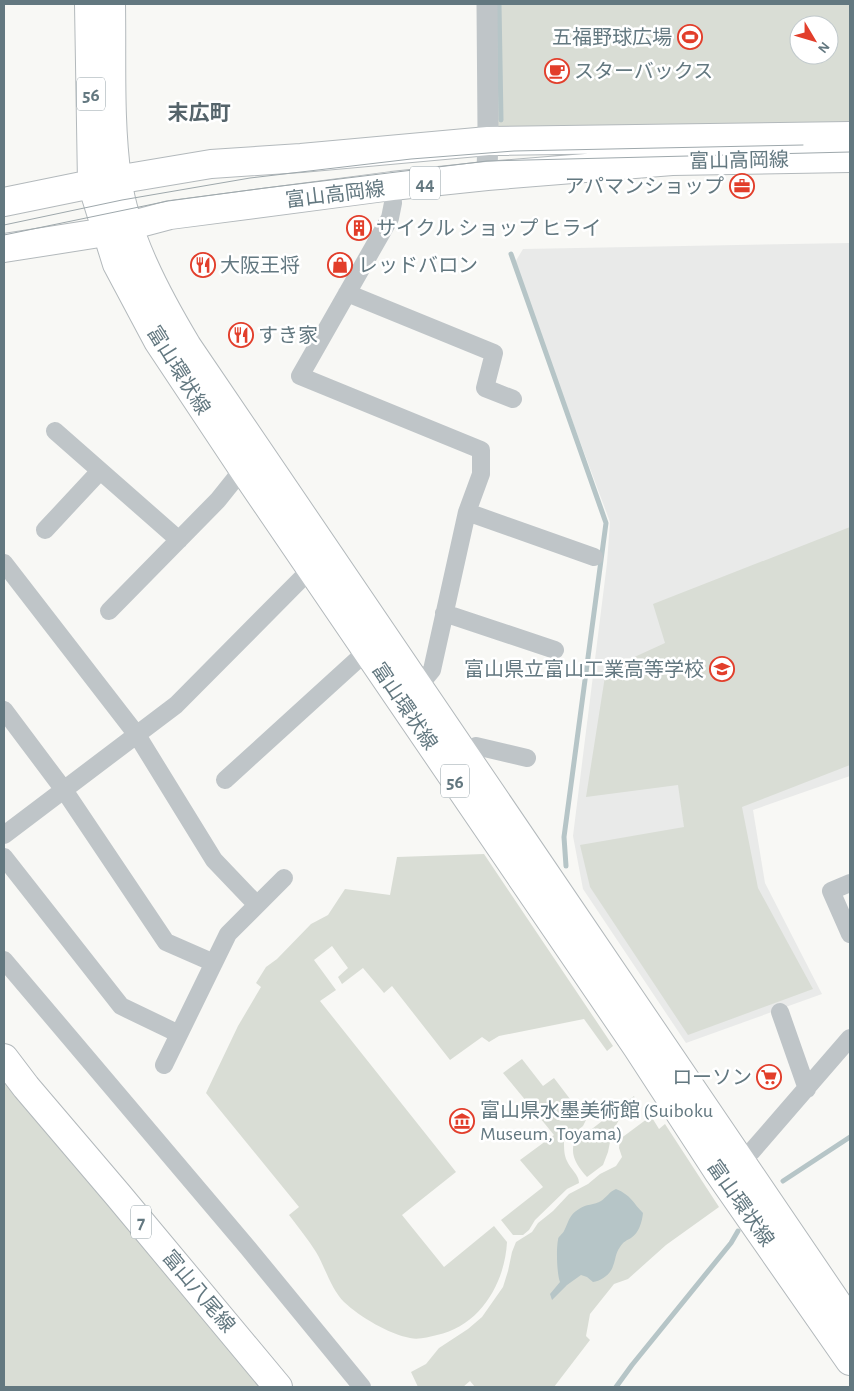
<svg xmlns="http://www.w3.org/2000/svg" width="854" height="1391" viewBox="0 0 854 1391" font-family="'Alegreya Sans','Noto Sans JP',sans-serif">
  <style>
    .built { fill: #e9eae9 }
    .green { fill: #d9ddd5; fill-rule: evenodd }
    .water { fill: #b6c5c7 }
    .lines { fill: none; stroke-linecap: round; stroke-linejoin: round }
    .stream { stroke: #b6c5c7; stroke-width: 5 }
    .primary-casing { stroke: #b3b9bc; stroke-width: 30 }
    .minor { stroke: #bfc5c8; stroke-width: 18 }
    .tertiary { stroke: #bfc5c8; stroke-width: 21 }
    .primary { stroke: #fff; stroke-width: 28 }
    .tram { stroke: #9ea8ac; stroke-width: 1 }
    .labels { text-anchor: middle; stroke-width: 5; stroke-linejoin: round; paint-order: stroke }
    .shield { fill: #fff; stroke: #92a0a6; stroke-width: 1 }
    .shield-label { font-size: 19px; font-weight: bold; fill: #637880 }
    .poi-label { font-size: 20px; fill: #637880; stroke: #fff; text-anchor: start }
    .street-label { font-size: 20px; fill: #637880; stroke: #fff }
    .neighbourhood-label { font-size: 21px; font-weight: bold; fill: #55646b; stroke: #fff }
  </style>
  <rect width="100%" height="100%" fill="#f8f8f5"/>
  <path class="built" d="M850 243V776L753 810 765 883 822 994 686 1043 583 889 573 836 607 563 610 522 514 264 523 249Z"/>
  <path class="green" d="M495 4H850V133L495 126ZM799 25H829V55H799Z
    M850 527V765L742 807 758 888 813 989 688 1035 590 887 580 845 684 827 678 785 586 797 606 670 665 643 653 604Z
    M484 854 613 1046 607 1051 584 1019 499 1036 489 1042 482 1037 450 1060 392 986 384 993 363 968 342 984 338 977 348 968 332 946 314 960 336 990 320 1001 456 1172 402 1215 444 1267 494 1226 507 1242C505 1283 480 1326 437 1335 428 1337 419 1340 410 1338 389 1334 360 1317 344 1302 331 1289 325 1267 316 1252 308 1239 298 1227 289 1215L299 1207 206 1093 238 1026 261 987 256 983 266 967 277 959 311 924 328 915 345 889 390 895 397 857Z
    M522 1059 543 1086 554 1078 586 1120 583 1126 564 1141C564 1148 564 1155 567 1161 570 1169 579 1174 579 1183L567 1189 535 1220 529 1230 523 1235H513L501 1220 543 1187 520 1160 554 1135 503 1073Z
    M4 1074 268 1387H4Z
    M634 1096 638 1107 619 1120 612 1132 608 1152 603 1165 587 1177C578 1167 570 1156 574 1143Z
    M651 1116 659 1129 665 1124 719 1207 666 1245 628 1279 614 1284 590 1314 586 1336 590 1340 554 1387H475L470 1381 463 1387H418L411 1372 426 1364 439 1348 468 1329 482 1317 503 1287 508 1271 512 1252 516 1242 532 1232 538 1223 553 1211 569 1194 588 1184 600 1174 616 1166 622 1157 619 1148 620 1139Z"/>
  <path class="water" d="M616 1189C631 1195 633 1203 643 1213 642 1222 639 1233 631 1238 626 1241 624 1241 620 1247 615 1254 616 1259 613 1266 611 1274 601 1281 593 1282L587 1277 581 1275 567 1285 552 1300 550 1294 560 1282C557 1275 556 1249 558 1240 558 1236 563 1234 564 1231 569 1221 569 1215 579 1209 585 1204 595 1205 601 1201 607 1197 609 1192 616 1189Z"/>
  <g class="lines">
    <path class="stream" d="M499 4 501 120
      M511 254 606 523 564 837 566 866
      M783 1181 850 1137
      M616 1387 632 1365 731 1243 738 1231"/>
    <defs>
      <path id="primary" d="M89 4 92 184 117 264 158 341 245 472 637 1047 719 1173 850 1361
        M111 4C112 62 109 121 117 178 125 236 157 296 187 346L850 1322
        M4 202 92 184 211 164 301 158 488 141 850 136
        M4 248 106 232 170 215 392 186 487 176 672 161 850 158
        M4 1058 26 1087 118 1195 278 1387"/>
    </defs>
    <use href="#primary" class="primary-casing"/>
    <path class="minor" d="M392 186 393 203 390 218 300 376 481 450V474L467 512 432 670 418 687 410 691
      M347 293 494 353 485 388 513 399
      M55 431 179 540
      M467 512 594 557
      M45 530 100 471
      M4 563 137 735 214 860 257 905
      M109 611 218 500 234 480 253 467
      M444 613 555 650
      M4 710 64 790 166 942 214 963
      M462 753 476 746 527 758
      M225 780 357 660 375 647
      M4 835 176 705 301 579 320 565
      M4 857 121 1006 179 1034
      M850 883 831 891 850 934
      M4 960 248 1248 362 1387
      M780 1012 807 1089
      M164 1065 228 934 284 878
      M732 1164 752 1151 850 1038"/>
    <path class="tertiary" d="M487 176 488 129 487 4"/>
    <use href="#primary" class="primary"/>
    <path class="tram" d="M4 225 122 200 250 178 411 159 514 151 803 145
      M4 235 168 201 265 188 487 161 850 152"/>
  </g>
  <defs>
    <symbol id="stadium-ring" viewBox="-11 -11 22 22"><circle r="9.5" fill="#fff" stroke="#e23e2b" stroke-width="1.5"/><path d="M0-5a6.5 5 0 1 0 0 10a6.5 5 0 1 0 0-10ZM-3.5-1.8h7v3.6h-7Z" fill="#e23e2b"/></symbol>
    <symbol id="cafe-ring" viewBox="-11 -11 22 22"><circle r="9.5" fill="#fff" stroke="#e23e2b" stroke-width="1.5"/><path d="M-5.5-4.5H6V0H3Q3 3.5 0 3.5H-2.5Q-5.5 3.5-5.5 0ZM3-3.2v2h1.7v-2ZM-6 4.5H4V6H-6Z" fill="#e23e2b"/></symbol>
    <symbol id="office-ring" viewBox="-11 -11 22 22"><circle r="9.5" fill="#fff" stroke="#e23e2b" stroke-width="1.5"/><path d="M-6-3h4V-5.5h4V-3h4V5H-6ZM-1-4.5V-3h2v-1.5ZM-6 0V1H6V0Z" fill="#e23e2b"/></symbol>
    <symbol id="building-ring" viewBox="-11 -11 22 22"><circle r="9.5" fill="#fff" stroke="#e23e2b" stroke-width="1.5"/><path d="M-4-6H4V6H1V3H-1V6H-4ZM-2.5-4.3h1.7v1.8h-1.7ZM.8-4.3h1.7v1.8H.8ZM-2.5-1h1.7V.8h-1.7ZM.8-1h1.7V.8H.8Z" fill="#e23e2b"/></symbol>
    <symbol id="restaurant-ring" viewBox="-11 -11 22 22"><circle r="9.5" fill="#fff" stroke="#e23e2b" stroke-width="1.5"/><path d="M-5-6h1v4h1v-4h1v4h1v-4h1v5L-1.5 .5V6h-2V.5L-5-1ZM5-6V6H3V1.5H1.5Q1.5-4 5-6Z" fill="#e23e2b"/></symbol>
    <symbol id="shop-ring" viewBox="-11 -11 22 22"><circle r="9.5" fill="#fff" stroke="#e23e2b" stroke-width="1.5"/><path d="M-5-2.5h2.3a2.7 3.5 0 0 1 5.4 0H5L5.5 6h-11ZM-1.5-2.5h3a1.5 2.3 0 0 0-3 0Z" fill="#e23e2b"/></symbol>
    <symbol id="school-ring" viewBox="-11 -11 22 22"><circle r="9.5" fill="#fff" stroke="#e23e2b" stroke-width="1.5"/><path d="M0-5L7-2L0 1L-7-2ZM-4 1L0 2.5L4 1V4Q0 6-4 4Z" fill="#e23e2b"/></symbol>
    <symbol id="supermarket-ring" viewBox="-11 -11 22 22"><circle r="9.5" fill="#fff" stroke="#e23e2b" stroke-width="1.5"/><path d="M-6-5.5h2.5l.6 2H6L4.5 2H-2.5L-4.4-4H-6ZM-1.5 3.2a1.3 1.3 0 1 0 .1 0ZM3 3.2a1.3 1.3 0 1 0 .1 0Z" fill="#e23e2b"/></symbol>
    <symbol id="museum-ring" viewBox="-11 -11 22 22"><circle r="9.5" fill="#fff" stroke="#e23e2b" stroke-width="1.5"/><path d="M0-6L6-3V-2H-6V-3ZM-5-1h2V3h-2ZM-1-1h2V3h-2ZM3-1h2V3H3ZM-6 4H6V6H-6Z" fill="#e23e2b"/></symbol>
  </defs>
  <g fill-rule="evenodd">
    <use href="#stadium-ring" x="676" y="23" width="28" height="28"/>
    <use href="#cafe-ring" x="543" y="57" width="28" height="28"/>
    <use href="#office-ring" x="728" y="172" width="28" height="28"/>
    <use href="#building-ring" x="345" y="214" width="28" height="28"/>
    <use href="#restaurant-ring" x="189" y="251" width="28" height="28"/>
    <use href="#shop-ring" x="326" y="251" width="28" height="28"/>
    <use href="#restaurant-ring" x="227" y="321" width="28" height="28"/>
    <use href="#school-ring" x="708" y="655" width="28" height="28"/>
    <use href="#supermarket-ring" x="755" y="1063" width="28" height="28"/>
    <use href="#museum-ring" x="448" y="1107" width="28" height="28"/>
  </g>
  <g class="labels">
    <g class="shield">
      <rect x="77" y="77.5" width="28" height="33" rx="4"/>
      <rect x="410" y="166.5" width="30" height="33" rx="4"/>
      <rect x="441" y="764.5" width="28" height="33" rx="4"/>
      <rect x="131" y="1205.5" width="20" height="33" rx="4"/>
    </g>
    <g class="shield-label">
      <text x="91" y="101">56</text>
      <text x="425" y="190">44</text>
      <text x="455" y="788">56</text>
      <text x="141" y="1229">7</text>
    </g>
    <g class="poi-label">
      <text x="672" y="44" text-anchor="end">五福野球広場</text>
      <text x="574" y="78">スターバックス</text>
      <text x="724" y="193" text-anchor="end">アパマンショップ</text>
      <text x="376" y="235">サイクル ショップ ヒライ</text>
      <text x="220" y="272">大阪王将</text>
      <text x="358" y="272">レッドバロン</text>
      <text x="258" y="342">すき家</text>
      <text x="704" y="676" text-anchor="end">富山県立富山工業高等学校</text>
      <text x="752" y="1084" text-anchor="end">ローソン</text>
      <text x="480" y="1117">富山県水墨美術館 (Suiboku<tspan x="480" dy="23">Museum, Toyama)</tspan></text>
    </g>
    <g class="street-label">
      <text transform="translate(739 160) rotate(-1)" y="7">富山高岡線</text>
      <text transform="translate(335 194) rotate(-7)" y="7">富山高岡線</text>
      <text transform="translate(179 370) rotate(58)" y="7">富山環状線</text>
      <text transform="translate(405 706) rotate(56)" y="7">富山環状線</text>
      <text transform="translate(741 1203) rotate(55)" y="7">富山環状線</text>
      <text transform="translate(199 1291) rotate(50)" y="7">富山八尾線</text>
    </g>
    <g class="neighbourhood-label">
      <text x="199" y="120">末広町</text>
    </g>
  </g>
  <rect width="854" height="1391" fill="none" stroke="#637880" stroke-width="10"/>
  <g transform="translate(814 40) rotate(128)"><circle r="24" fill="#ffffff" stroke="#c1c9cc"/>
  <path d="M0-4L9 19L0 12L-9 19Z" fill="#e23e2b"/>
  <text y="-8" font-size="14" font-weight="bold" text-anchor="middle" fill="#637880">N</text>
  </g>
</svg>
